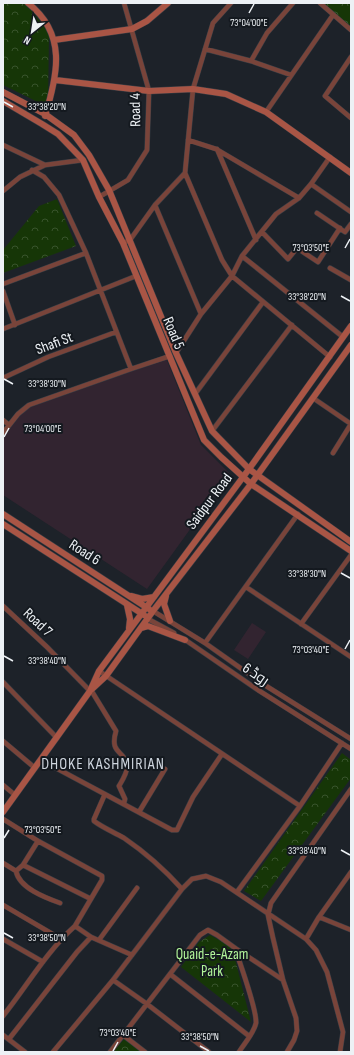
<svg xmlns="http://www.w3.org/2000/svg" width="354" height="1055" viewBox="0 0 354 1055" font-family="'Sofia Sans Condensed',Cairo,sans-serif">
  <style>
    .education { fill: #322430 }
    .park { fill: url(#park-crowns) }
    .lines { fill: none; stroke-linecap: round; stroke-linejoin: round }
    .street-casing { stroke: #3a3f46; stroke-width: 5.5 }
    .secondary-casing { stroke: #3a3f46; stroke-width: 7 }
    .street { stroke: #79443a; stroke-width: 4.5 }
    .secondary { stroke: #a95545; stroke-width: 6 }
    .ticks { fill: none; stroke: #edf1f5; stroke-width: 1.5 }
    .labels { text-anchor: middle; stroke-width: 4; stroke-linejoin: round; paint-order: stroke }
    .street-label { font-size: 15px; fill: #edf1f5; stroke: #14191f }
    .park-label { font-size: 15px; fill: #b1f499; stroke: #14191f }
    .neighbourhood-label { font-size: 16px; letter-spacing: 1px; fill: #ced5de; stroke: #14191f }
    .ticks-label { font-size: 10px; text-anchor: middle; fill: #edf1f5; stroke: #14191f; stroke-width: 4; stroke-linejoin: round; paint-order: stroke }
  </style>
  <defs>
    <pattern id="park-crowns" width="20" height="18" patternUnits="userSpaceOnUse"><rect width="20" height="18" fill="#163607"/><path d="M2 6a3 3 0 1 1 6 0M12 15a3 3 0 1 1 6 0" fill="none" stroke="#38542c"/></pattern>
  </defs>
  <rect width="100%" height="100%" fill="#1d2229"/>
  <path class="education" d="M166 358 201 445 230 474 147 589 3 495V431L20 412 36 402Z
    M252 623 266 632 248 659 234 650Z"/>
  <path class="park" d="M3 3H26L49 33 48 107 3 85Z
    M323 3H351V23L349 25Z
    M57 199 76 246 3 273V250L39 206Z
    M342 753 351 760V778L261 901 244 891Z
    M210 935 232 947 251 1022 181 967 199 942Z
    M124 1039 142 1052H113Z"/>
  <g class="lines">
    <defs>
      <path id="street" d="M320 3 351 30
        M205 49 251 61 291 75
        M351 57 325 96 351 118
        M251 61 267 33 293 3
        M266 112 333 15
        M188 140 216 149 299 198
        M3 145 45 165
        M217 149 256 240
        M32 170 44 177 59 195 86 253 131 369
        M185 173 222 260 232 276 330 357
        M311 184 351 212
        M3 191 20 177 45 165 83 160
        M99 197 128 180 147 150 149 91 124 3
        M155 205 201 314
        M317 213 345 232 351 224
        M262 232 288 259 297 248 318 262 340 228
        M123 243 130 240 155 205 185 173 193 89 213 23 231 3
        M242 256 343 337
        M330 268 351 280
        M3 284 86 253
        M3 291 15 325
        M3 329 136 276
        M176 353 201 314 232 276 242 256 276 214 299 198 311 184 330 157
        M3 378 48 357 116 332
        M195 394 263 302
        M313 398 351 424
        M3 420 9 425
        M212 431 292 325
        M3 433 18 414 29 405 131 369 170 356
        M333 453 351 424
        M246 587 351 657
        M3 606 47 647 90 691
        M153 611 205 643 263 684 351 739
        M148 619 174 633
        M301 624 351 555
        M184 639 258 690 351 749
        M205 643 298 514
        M99 671 300 806 342 743
        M3 682 57 738
        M91 690 116 731C109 755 125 750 127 765 128 772 122 781 119 786L125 799 124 803
        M3 741 35 768
        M41 760 172 830H177L193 797 222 754
        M3 785 15 795
        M105 794 94 819V821C103 828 114 832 124 838 146 853 164 869 182 889
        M139 812 165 769
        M3 819 38 841 102 876V880L75 926
        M3 863 16 871 23 865 91 899
        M23 865 38 841
        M16 871C19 888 46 898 60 903
        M237 892 300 806
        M3 905 61 939
        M319 917 351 930
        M3 939 43 962
        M306 939 319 917 351 872
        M99 940 137 888
        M235 948C240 964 257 1009 256 1023 254 1033 244 1044 239 1052
        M170 974 249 1036
        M113 980 147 1004 209 1052
        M3 1016C27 986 46 952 75 926L91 937 132 955
        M3 1035 25 1052
        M123 1035 145 1052
        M9 1039 77 952 91 937
        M53 1052 113 980 182 889 192 879 206 876 221 882 306 939 316 950 327 972 343 1032 340 1052
        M110 1052 200 935 208 930 217 935 235 948 283 980
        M287 1052 294 1040 297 1031 296 1018 283 980 273 938 268 915 271 903 351 789"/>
      <path id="secondary" d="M28 3C67 34 58 74 45 116
        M54 40 132 29 147 21 168 3
        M55 80 149 91 193 89 226 94 266 112 351 173
        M3 92 45 114 74 135 89 155 109 190 176 353 212 431 249 469 351 542
        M3 101 42 124 58 134 83 160 99 197 123 243 204 440 221 457 251 484 351 551
        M3 514 149 609
        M3 524 144 615
        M131 596 142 599 154 597
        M166 596 164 604 170 621
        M127 605 130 619 129 628
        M141 628 148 626 185 640
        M92 689 106 676 153 611 251 484 351 345
        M3 812 90 691 99 671 249 469 351 326"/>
    </defs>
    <use href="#street" class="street-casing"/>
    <use href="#secondary" class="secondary-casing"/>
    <use href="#street" class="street"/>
    <use href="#secondary" class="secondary"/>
  </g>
  <path class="ticks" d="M249 13 254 4M4 102 13 107M345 248 350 239M341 296 350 301M4 379 13 384M4 437 9 428M341 573 350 578M345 649 350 640M4 656 13 661M4 838 9 830M341 850 350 855M4 933 13 938M200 1046 209 1051M113 1051 118 1042"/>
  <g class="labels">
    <g class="street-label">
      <text transform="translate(135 110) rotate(-91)" y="5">Road 4</text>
      <text transform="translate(174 333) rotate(67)" y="5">Road 5</text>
      <text transform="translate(54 343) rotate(-21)" y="5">Shafi St</text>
      <text transform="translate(209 501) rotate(-53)" y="5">Saidpur Road</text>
      <text transform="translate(85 552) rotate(33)" y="5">Road 6</text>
      <text transform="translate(38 622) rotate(43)" y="5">Road 7</text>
      <text transform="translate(256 674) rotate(34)" y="5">روڈ 6</text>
    </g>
    <g class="park-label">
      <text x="212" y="959">Quaid-e-Azam<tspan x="212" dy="17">Park</tspan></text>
    </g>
    <g class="neighbourhood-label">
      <text x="103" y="769">DHOKE KASHMIRIAN</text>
    </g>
  </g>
  <g class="ticks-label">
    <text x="249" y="26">73°04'00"E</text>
    <text x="47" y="110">33°38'20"N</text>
    <text x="311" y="251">73°03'50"E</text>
    <text x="307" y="300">33°38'20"N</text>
    <text x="47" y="387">33°38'30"N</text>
    <text x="43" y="432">73°04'00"E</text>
    <text x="307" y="577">33°38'30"N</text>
    <text x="311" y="653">73°03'40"E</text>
    <text x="47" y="664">33°38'40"N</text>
    <text x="43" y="833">73°03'50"E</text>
    <text x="307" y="854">33°38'40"N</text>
    <text x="47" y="941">33°38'50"N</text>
    <text x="118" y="1036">73°03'40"E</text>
    <text x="200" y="1040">33°38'50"N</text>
  </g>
  <rect width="354" height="1055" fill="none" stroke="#edf1f5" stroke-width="8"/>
  <g transform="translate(32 32) rotate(210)" stroke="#14191f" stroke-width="3" paint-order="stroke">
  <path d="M0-3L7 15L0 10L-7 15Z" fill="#edf1f5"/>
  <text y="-6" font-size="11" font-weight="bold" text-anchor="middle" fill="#edf1f5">N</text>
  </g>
</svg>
